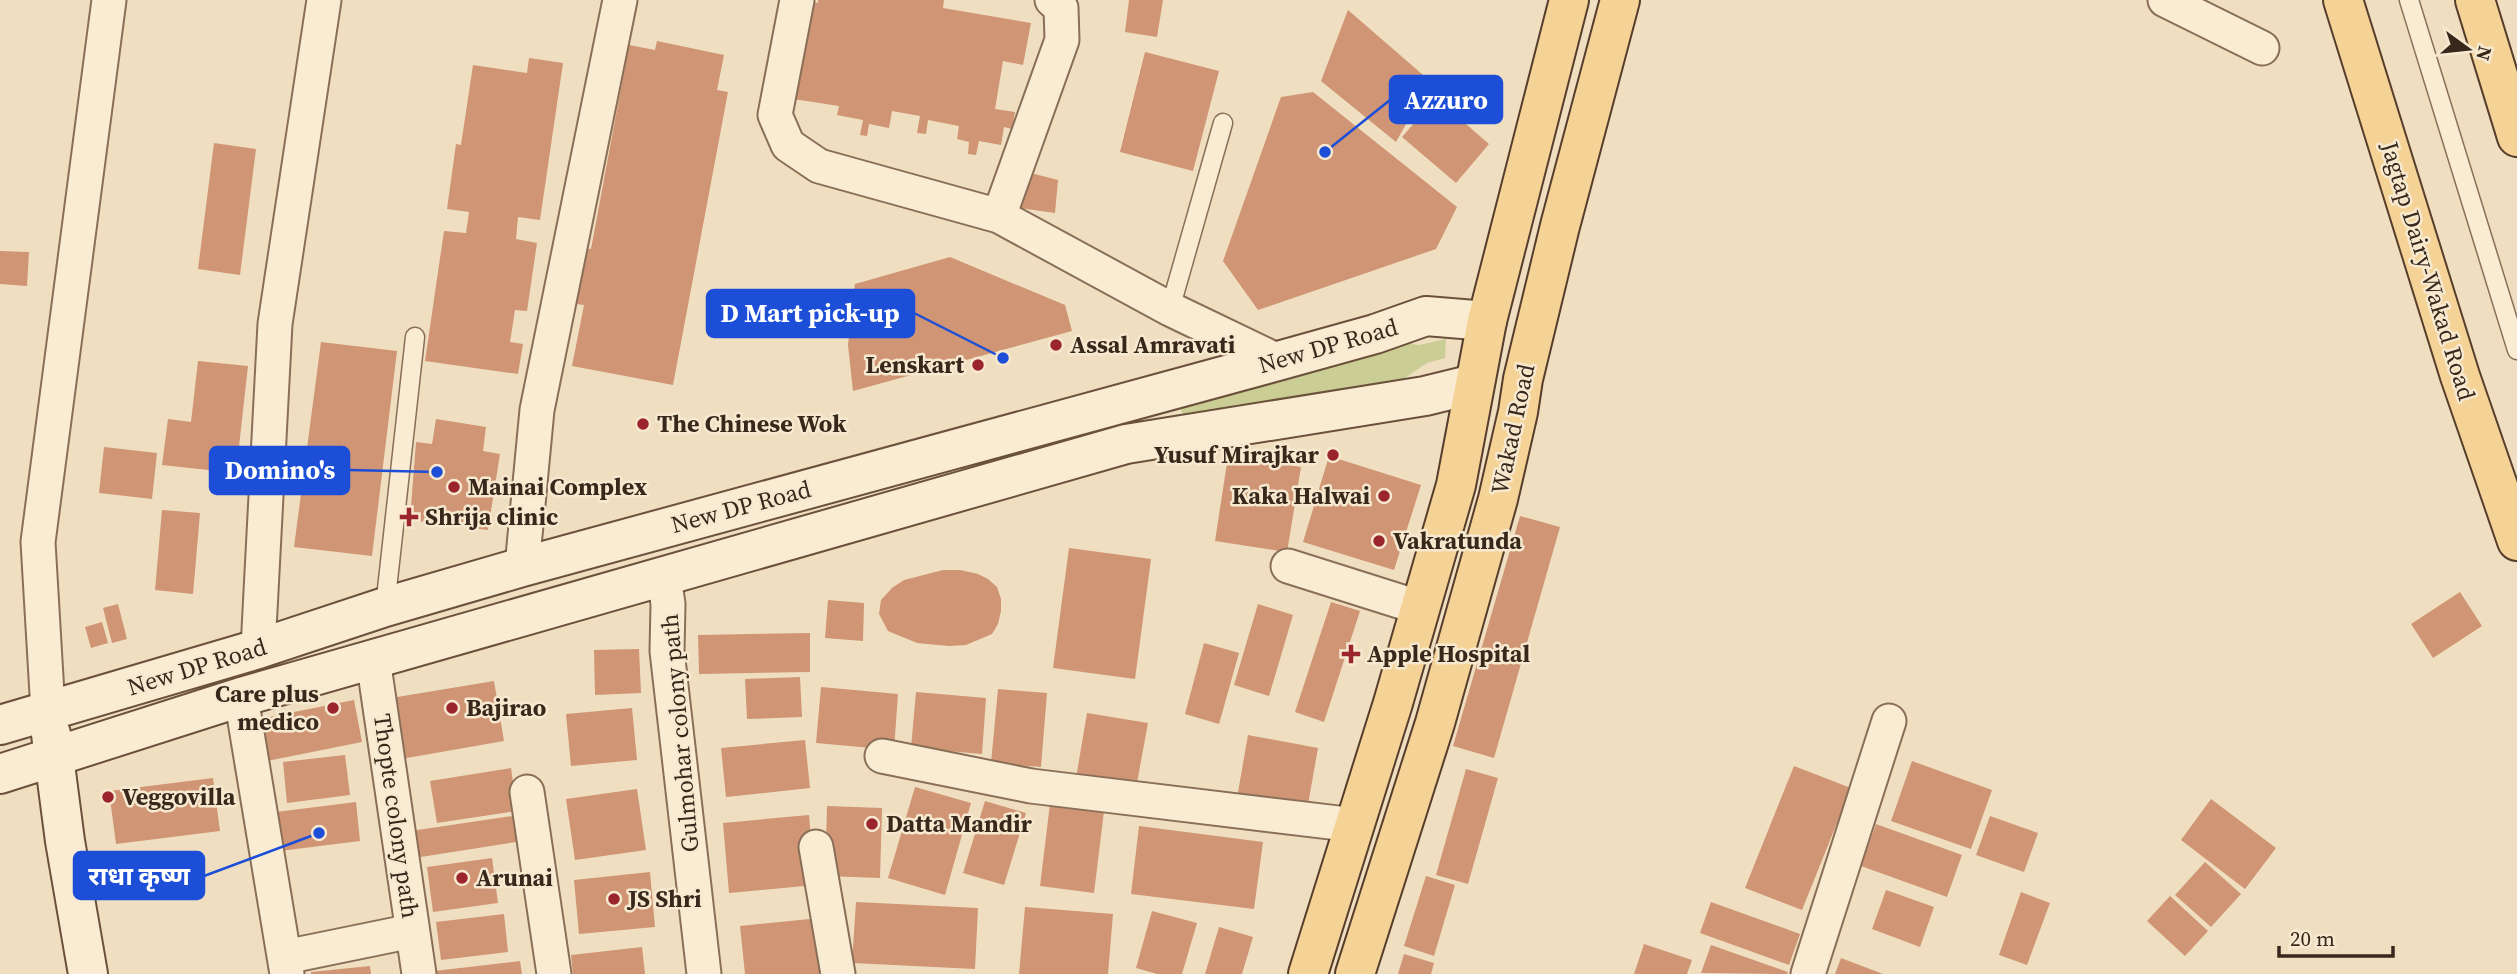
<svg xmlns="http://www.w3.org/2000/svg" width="2517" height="974" viewBox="0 0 2517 974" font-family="'Source Serif 4','Noto Sans Devanagari',serif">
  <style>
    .green { fill: #cace94 }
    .building { fill: #cf9574 }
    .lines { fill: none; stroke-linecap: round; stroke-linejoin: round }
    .lane-casing { stroke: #896f57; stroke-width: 21 }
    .street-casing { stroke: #896f57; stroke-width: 37 }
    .secondary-casing { stroke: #6b503b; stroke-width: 42 }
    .primary-casing { stroke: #563d2c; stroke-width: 42 }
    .lane { stroke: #faecd3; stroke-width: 18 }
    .street { stroke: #faecd3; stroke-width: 33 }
    .secondary { stroke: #faecd3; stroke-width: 38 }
    .primary { stroke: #f5d296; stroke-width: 38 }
    .poi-dot { fill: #9a252c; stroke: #f7e9d0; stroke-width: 2.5 }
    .labels { text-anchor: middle; stroke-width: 5; stroke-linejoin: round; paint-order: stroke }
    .street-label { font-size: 24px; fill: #38281c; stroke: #f7e9d0 }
    .poi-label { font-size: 24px; font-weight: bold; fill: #38281c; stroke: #f7e9d0; text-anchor: start }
    .leader { fill: none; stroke: #1d4ed8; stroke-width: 2.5 }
    .callout-dot { fill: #1d4ed8; stroke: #f7e9d0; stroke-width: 2.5 }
    .callout { fill: #1d4ed8; stroke: #1d4ed8; stroke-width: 2.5 }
    .callout-label { font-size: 26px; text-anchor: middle; font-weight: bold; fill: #fff }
  </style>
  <rect width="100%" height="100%" fill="#efdfc0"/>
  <path class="green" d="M1446 339 1445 358 1427 363 1389 389 1185 420 1177 400 1276 382 1367 348 1395 341 1419 345Z"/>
  <path class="building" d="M818 0H944L943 8 1031 23 1023 65 1003 61 995 109 1015 112 1012 129 1004 127 1001 145 979 141 976 155 968 154 969 142 957 139 959 126 928 120 926 134 917 133 920 116 892 111 889 128 869 124 867 136 860 135 863 120 837 115 839 106 787 98 803 1 818 3Z
    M1129 0H1163L1157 37 1125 32Z
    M1348 10 1430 81 1396 142 1321 81Z
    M657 41 724 55 717 90 728 92 673 385 572 366 584 305 576 304 578 295 566 293 575 246 591 249 629 45 655 50Z
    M1145 52 1219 71 1193 171 1120 152Z
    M529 58 563 63 540 220 518 217 516 239 537 243 527 311 515 310 510 342 523 344 518 374 425 361 444 231 466 233 469 212 447 209 456 144 461 145 473 65 527 73Z
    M1313 92 1457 207 1436 249 1258 310 1223 261 1281 97Z
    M1436 98 1489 144 1456 183 1402 137Z
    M214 143 256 149 240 275 198 269Z
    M1019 170 1058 180 1055 213 1013 207Z
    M0 251 29 252 27 286 0 284Z
    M950 257 1065 305 1072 331 853 391 848 345 855 284Z
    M321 342 397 351 372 556 294 547Z
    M198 361 248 366 236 473 162 465 168 419 191 422Z
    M436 419 486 427 483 451 500 454 488 530 410 520 416 442 432 444Z
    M104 447 157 453 152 499 99 493Z
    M1228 456 1301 467 1287 552 1215 541Z
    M1329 456 1421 485 1394 570 1303 542Z
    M162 510 200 513 193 594 155 590Z
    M1520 516 1560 527 1494 758 1453 746Z
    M1069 548 1151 559 1135 679 1053 668Z
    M943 570H960L978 574 988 579 997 587 1001 599V611L998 624 992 634 966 645 949 646 917 643 888 631 879 614 881 600 892 588 904 580Z
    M2460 592 2482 626 2433 658 2411 624Z
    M828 600 864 603 863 641 825 638Z
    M1331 602 1360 611 1324 722 1295 712Z
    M118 604 127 639 112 643 103 608Z
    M1258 604 1293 615 1269 696 1234 685Z
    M102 622 108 643 91 648 85 627Z
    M810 633V672L699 674 698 635Z
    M1204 643 1239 653 1219 724 1185 714Z
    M639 649 641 693 595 695 594 650Z
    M800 677 802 717 747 719 745 679Z
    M494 681 504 741 401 759 391 698Z
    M821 687 898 694 894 750 816 743Z
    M998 689 1047 693 1041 767 991 763Z
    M916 692 986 698 982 754 911 748Z
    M354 700 362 742 262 762 254 720Z
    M632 708 637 760 571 766 566 714Z
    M1087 713 1148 723 1136 788 1076 778Z
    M1248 735 1318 748 1307 810 1237 798Z
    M805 740 810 788 726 797 721 748Z
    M345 755 350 795 287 803 283 762Z
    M1912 761 1992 790 1971 849 1891 821Z
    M1794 766 1851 788 1802 910 1745 888Z
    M511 768 517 811 437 823 430 781Z
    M1466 769 1498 778 1468 884 1436 875Z
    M213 778 220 831 116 844 109 791Z
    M915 787 971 803 945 895 888 878Z
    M637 789 646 850 575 860 566 799Z
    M2211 799 2276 848 2245 889 2181 840Z
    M985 801 1026 813 1004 885 963 873Z
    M356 802 360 841 280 851 276 812Z
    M1050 804 1104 811 1094 893 1040 886Z
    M827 806 882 808 880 878 825 876Z
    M519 815 522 841 408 859 404 832Z
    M809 815 815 885 729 893 723 823Z
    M1990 816 2038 833 2024 872 1976 855Z
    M1876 824 1962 855 1947 897 1861 866Z
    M1139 826 1263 842 1254 909 1131 894Z
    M492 858 498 903 433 912 427 867Z
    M2205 862 2241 894 2211 927 2175 895Z
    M650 872 655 927 579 934 574 880Z
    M1426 876 1455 885 1434 956 1404 946Z
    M1886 890 1934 907 1920 947 1872 929Z
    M2021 892 2050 903 2027 965 1999 955Z
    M2170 896 2208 931 2185 956 2147 921Z
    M856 902 978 908 975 969 852 963Z
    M1711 902 1800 934 1789 965 1700 933Z
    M1025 907 1113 914 1108 974H1019Z
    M1152 911 1197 923 1182 974H1157L1136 968Z
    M504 914 508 952 441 960 436 922Z
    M820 918 825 974H745L740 926Z
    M1219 927 1253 937 1242 974H1205Z
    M1644 944 1692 960 1687 974H1634Z
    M1711 945 1788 972 1787 974 1701 973Z
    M642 947 645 974H573L571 955Z
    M1404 954 1434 963 1431 974H1398Z
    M1841 958 1883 974H1835Z
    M520 961 522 974H435L434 971Z
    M370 966 371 974H311V972Z"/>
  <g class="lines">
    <defs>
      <path id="lane" d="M2409 0 2517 350
        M1170 309 1223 123
        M385 607 415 337"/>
      <path id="street" d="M797 0 775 115 788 145 819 166 999 216 1170 309 1278 361
        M2165 0 2262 48
        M999 216 1062 40 1061 8 1052 0
        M1288 566 1421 608
        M522 567 537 410 620 0
        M664 576 668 604 667 651 704 974
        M258 649 275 324 324 0
        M373 659 419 974
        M241 697 287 974
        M48 711 38 542 109 0
        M882 756 1031 786 1355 825
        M527 792 554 974
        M816 847 838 974
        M285 957 412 931
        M1808 974 1889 721"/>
      <path id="secondary" d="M0 725 258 649 385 607 522 567 1278 361 1375 334 1426 316 1487 321
        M51 734 65 841 88 974
        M0 774 241 697 1126 444 1425 396 1474 384"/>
      <path id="primary" d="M2343 0 2460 376 2517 541
        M2475 0 2517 137
        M1308 974 1393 703 1456 485 1487 321 1569 0
        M1355 974 1435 723 1498 499 1518 412 1523 379 1560 226 1620 0"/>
    </defs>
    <use href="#lane" class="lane-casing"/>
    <use href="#street" class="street-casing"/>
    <use href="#secondary" class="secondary-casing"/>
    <use href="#primary" class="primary-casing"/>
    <use href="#lane" class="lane"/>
    <use href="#street" class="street"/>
    <use href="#secondary" class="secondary"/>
    <use href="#primary" class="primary"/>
  </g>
  <g class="poi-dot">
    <circle cx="1056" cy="345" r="7"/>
    <circle cx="978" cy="365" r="7"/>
    <circle cx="643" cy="424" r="7"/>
    <circle cx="1333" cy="455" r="7"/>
    <circle cx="454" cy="487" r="7"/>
    <circle cx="1384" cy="496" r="7"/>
    <path d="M405.5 506.5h7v7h7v7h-7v7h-7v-7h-7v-7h7z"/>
    <circle cx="1379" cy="541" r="7"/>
    <path d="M1347.5 643.5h7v7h7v7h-7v7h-7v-7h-7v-7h7z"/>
    <circle cx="333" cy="708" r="7"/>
    <circle cx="452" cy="708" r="7"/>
    <circle cx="108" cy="797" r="7"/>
    <circle cx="872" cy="824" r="7"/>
    <circle cx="462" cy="878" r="7"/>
    <circle cx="614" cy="899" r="7"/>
  </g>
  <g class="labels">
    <g class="street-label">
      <text transform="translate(2428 271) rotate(73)" y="8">Jagtap Dairy-Wakad Road</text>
      <text transform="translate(1328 346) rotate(-16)" y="8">New DP Road</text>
      <text transform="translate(1513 429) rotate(-78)" y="8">Wakad Road</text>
      <text transform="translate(741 507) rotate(-15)" y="8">New DP Road</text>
      <text transform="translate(197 667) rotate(-17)" y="8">New DP Road</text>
      <text transform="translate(680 733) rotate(-95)" y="8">Gulmohar colony path</text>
      <text transform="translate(396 816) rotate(82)" y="8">Thopte colony path</text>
    </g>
    <g class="poi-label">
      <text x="1070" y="353">Assal Amravati</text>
      <text x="964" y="373" text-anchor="end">Lenskart</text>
      <text x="657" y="432">The Chinese Wok</text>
      <text x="1319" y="463" text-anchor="end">Yusuf Mirajkar</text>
      <text x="468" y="495">Mainai Complex</text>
      <text x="1370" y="504" text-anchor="end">Kaka Halwai</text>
      <text x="425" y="525">Shrija clinic</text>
      <text x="1393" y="549">Vakratunda</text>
      <text x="1367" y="662">Apple Hospital</text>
      <text x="319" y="702" text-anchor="end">Care plus<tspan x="319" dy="28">medico</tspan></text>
      <text x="466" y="716">Bajirao</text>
      <text x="122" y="805">Veggovilla</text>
      <text x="886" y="832">Datta Mandir</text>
      <text x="476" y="886">Arunai</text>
      <text x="628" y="907">JS Shri</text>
    </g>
  </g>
  <path class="leader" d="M1325 152L1390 100M1003 358L914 313M437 472L349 470M319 833L204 876"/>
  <g class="callout-dot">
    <circle cx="1325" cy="152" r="7"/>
    <circle cx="1003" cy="358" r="7"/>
    <circle cx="437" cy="472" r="7"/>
    <circle cx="319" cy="833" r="7"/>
  </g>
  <g class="callout">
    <rect x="1390" y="76" width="112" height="47" rx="7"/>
    <rect x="707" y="290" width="207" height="47" rx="7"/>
    <rect x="210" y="447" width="139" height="47" rx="7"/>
    <rect x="74" y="852" width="130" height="47" rx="7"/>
  </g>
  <g class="callout-label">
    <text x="1446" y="109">Azzuro</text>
    <text x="810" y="322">D Mart pick-up</text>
    <text x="280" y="479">Domino's</text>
    <text x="139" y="885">राधा कृष्ण</text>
  </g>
  <g transform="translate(2468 49) rotate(105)" stroke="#f7e9d0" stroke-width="5" paint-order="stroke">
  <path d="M0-5L12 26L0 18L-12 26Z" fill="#38281c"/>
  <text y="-10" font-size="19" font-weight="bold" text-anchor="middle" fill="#38281c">N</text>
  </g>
  <path d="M2279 946v10h114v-10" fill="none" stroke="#38281c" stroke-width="3.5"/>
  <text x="2290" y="946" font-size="21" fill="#38281c" stroke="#f7e9d0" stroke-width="5" paint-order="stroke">20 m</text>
</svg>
